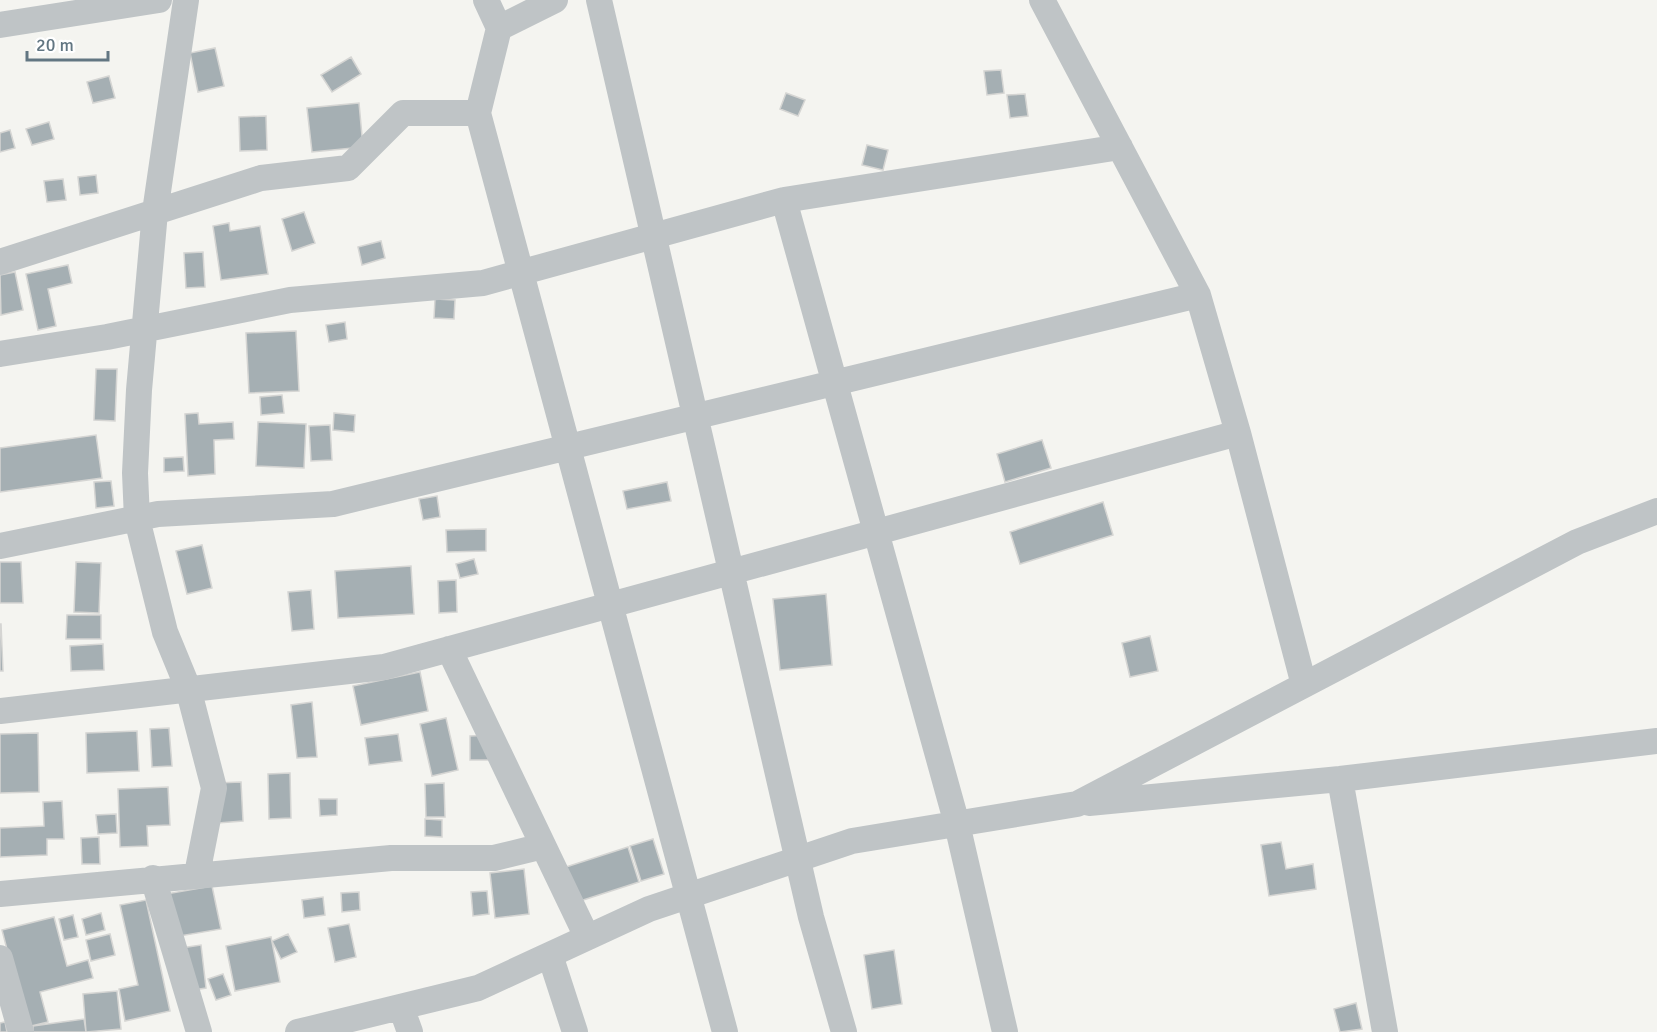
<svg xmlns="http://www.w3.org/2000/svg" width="1657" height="1032" viewBox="0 0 1657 1032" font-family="Signika,sans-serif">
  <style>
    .building { fill: #a5afb3; stroke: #d5d5d3; stroke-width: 1.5 }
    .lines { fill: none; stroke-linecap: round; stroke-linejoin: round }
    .minor { stroke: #bfc4c6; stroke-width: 26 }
  </style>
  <rect width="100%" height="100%" fill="#f4f4f0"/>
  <path class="building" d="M215 48 224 86 198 92 190 53Z
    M351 57 361 74 332 92 321 75Z
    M1001 70 1004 93 987 95 984 71Z
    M109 76 115 98 93 103 87 82Z
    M786 93 805 100 798 116 780 109Z
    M1025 94 1028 116 1010 118 1007 95Z
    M359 103 363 147 312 152 307 108Z
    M266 116 267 150 240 151 239 117Z
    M49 122 54 139 32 145 26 129Z
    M10 130 15 148 0 152V133Z
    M867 145 888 150 883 170 862 165Z
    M96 175 98 193 80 195 78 177Z
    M63 179 66 200 47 202 44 181Z
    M304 212 315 243 292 251 282 219Z
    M229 223 230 231 260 226 268 274 221 280 213 226Z
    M381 241 385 258 362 265 358 247Z
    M203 252 205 287 186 288 184 253Z
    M68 265 72 283 48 289 56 326 38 330 26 274Z
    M15 272 23 310 1 315 0 275Z
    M435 299 455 300 454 319 434 318Z
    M345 322 347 339 329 342 326 325Z
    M296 331 299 391 249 393 246 333Z
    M96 369H117L115 421 94 420Z
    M282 395 284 413 261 415 260 397Z
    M198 413 199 424 233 422 234 439 214 440 215 474 188 476 185 414Z
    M334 413 355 415 354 432 333 430Z
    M258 422 306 424 304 468 256 466Z
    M330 425 332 460 311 461 309 426Z
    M96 435 102 478 0 492V448Z
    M1042 440 1051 468 1005 482 997 454Z
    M183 457 184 471 164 472V458Z
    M111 481 114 506 96 508 94 482Z
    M667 482 671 501 627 509 623 491Z
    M437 496 440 517 423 520 419 499Z
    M1103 502 1113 535 1020 564 1010 532Z
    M486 529V551L447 552 446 530Z
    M202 545 212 588 187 594 176 551Z
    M474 559 478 574 460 578 456 564Z
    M0 562H21L23 603H0Z
    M76 562 101 563 99 613 74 612Z
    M411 566 414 614 338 618 335 571Z
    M456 580 457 612 439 613 438 581Z
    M311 590 314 629 292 631 288 592Z
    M826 594 832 665 780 670 773 599Z
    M67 615H101V639H66Z
    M0 624H1L3 671H0Z
    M1150 636 1158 671 1130 677 1122 643Z
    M103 644 104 670 71 671 70 646Z
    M420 672 428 711 361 725 353 686Z
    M312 702 317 757 297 758 291 705Z
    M446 718 458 770 432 776 420 724Z
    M169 728 172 766 152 767 150 729Z
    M137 731 139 771 87 773 86 733Z
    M38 733 39 792 0 793V734Z
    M398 734 402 761 369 765 365 738Z
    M491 735V760H470V736Z
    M290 773 291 818 269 819 268 774Z
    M241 782 243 821 218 823 216 783Z
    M444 783 445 817H426L425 784Z
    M168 787 170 825 147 826 148 846 120 847 118 789Z
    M319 799H337V815L320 816Z
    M62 801 64 839H47V855L0 857V828L44 826 43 802Z
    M116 814 117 833 98 834 96 815Z
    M425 819 442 820V837L425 836Z
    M99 837 100 864H82L81 838Z
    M653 839 664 874 641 881 630 846Z
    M1281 842 1286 869 1313 864 1316 889 1269 896 1261 845Z
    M628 847 639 882 577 902 566 867Z
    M524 869 529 914 495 918 490 873Z
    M212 886 221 929 174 937 166 894Z
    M487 891 489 914 473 916 471 892Z
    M359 892 360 910 342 912 341 893Z
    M323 897 325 915 304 918 302 900Z
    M146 900 170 1011 125 1021 119 989 138 985 120 905Z
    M101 913 105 930 86 935 82 919Z
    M73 915 78 937 64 940 59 919Z
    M54 917 67 966 88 960 93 978 40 992 48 1022 27 1027 2 930Z
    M349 924 356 957 335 962 328 928Z
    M110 934 115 955 91 961 86 940Z
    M288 934 297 952 281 959 272 941Z
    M271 937 280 982 235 991 226 946Z
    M201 945 206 988 187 991 181 948Z
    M894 950 902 1004 872 1009 864 955Z
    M223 974 231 995 216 1000 208 979Z
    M117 991 121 1029 86 1032 83 994Z
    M1356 1003 1362 1029 1340 1032 1334 1009Z
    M84 1019 86 1032H33V1026Z
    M5 1022 7 1032H0V1023Z"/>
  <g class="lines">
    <path class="minor" d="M186 0 155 212 139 390 135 473 137 519 165 632 188 688 214 788 197 874
      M599 0 811 917 844 1032
      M1042 0 1198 295 1238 433 1304 685
      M0 25 159 0
      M499 28 555 0
      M478 113 725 1032
      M784 200 957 824 1005 1032
      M0 262 261 178 348 168 403 113H478L499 28 486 0
      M0 354 107 337 290 300 483 283 784 200 1120 147
      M0 546 158 514 333 504 1198 295
      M449 649 587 937
      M0 711 384 667 1238 433
      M1340 779 1385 1032
      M1089 803 1340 779 1657 741
      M153 878 199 1032
      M0 894 391 858H494L543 846
      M550 955 575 1032
      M0 958 21 1032
      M401 1007 410 1032
      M298 1032 478 988 649 909 852 841 1077 804 1577 542 1657 511"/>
  </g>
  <path d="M27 51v9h81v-9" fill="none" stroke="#627682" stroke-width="3"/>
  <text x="36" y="51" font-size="18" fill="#627682" stroke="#ffffff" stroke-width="4.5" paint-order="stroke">20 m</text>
</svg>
